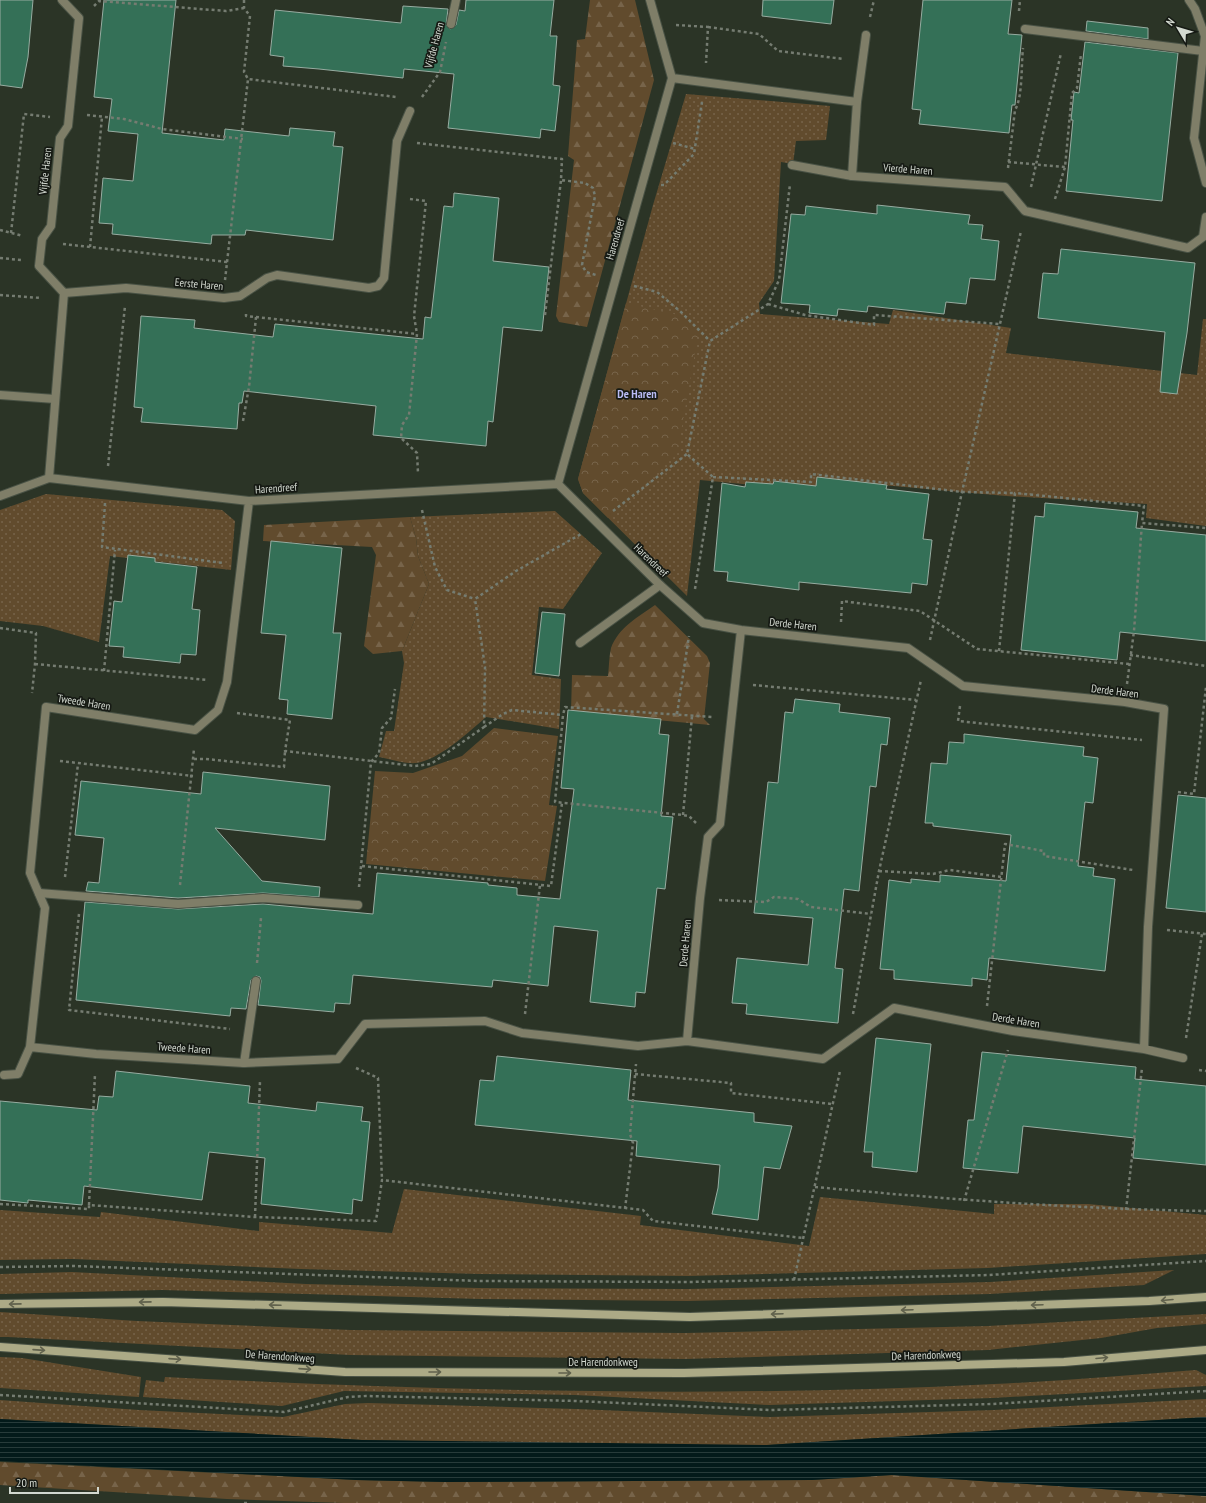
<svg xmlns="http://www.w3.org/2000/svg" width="1206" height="1503" viewBox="0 0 1206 1503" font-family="'PT Sans Narrow',sans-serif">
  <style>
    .grass { fill: url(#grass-dots) }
    .forest { fill: url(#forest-firs) }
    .park { fill: url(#park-crowns) }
    .water { fill: url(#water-rules) }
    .building { fill: #347057; stroke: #97aca1 }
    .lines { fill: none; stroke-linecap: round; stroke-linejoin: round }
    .lane-casing { stroke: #495245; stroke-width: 10 }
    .street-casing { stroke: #495245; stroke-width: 10 }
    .secondary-casing { stroke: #495245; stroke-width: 10 }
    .path { stroke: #757c71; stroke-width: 2.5; stroke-dasharray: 3 3; stroke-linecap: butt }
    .lane { stroke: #7f7e68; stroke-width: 8 }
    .street { stroke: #7f7e68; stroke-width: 8 }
    .secondary { stroke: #acaa86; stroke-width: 8 }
    .oneway { stroke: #61624d }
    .labels { text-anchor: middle; stroke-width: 3.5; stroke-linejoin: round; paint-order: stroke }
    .street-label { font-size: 11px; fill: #d3d9d0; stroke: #161a14 }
    .neighbourhood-label { font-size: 12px; font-weight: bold; fill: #babcf4; stroke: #161a14 }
  </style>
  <defs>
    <pattern id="grass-dots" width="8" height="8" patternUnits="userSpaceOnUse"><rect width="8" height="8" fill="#614b2d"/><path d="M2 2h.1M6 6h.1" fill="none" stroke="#77644a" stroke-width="1.8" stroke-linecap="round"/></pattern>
    <pattern id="forest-firs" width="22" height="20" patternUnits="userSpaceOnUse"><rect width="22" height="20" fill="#614b2d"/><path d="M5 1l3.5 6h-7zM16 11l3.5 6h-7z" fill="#77644a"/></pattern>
    <pattern id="park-crowns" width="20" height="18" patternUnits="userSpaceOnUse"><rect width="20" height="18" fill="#614b2d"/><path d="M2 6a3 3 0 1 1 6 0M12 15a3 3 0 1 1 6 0" fill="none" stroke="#77644a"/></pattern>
    <pattern id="water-rules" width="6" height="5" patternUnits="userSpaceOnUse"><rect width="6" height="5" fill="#031a1a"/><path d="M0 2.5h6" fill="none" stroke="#273b3a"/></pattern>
  </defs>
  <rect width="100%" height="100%" fill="#2b3426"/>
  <path class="grass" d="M686 94 830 106 826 140 796 141 793 164 781 162 774 281 759 303 760 314 889 324 893 310 1011 328 1006 353 1197 375 1203 319H1206V526L1146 518 1147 504 1006 496 826 480 817 491 700 480 687 596 583 493 578 479 653 205Z
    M46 494 222 510 235 521 231 570 110 556 99 642 43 626 0 621V510Z
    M555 511 602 553 563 609 539 607 532 675 561 679 559 729 486 717C469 732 439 760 416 763 405 764 390 759 379 757L386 731H394L404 663 402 651 429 584 418 556 416 538 410 517Z
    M404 1189 641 1216 640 1225 809 1246 820 1197 994 1214V1204H1088L1206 1215V1254L988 1268 689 1276 479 1274 301 1269 73 1259 0 1260V1210L100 1217 101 1212 259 1231V1222L392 1233Z
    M1174 1270 1144 1285 990 1294 687 1301 480 1299 162 1290 0 1294V1274L72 1272 306 1284 479 1288 688 1289 990 1282Z
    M0 1312 137 1321 351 1330 685 1333 988 1326 1206 1314V1324L1157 1328 1101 1338 988 1350 685 1359 350 1355 8 1337H0Z
    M0 1357 22 1358 141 1377 139 1397 0 1388Z
    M1196 1370 1206 1375V1386L993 1398 769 1405 575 1395 344 1391 282 1406 143 1397 146 1380 164 1382 165 1377C441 1391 718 1398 994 1384 1061 1381 1129 1375 1196 1370Z
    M1206 1399V1417L767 1445 700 1446 362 1440 0 1419V1400L139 1410 283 1417 345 1404 368 1403 576 1409 770 1417 994 1410Z"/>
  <path class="forest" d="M590 0H635L654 80 587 327 559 322 556 316 574 160 568 156 577 40 585 39Z
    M410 517 416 538 418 556 429 584 402 651 373 654 364 646 376 555 372 547 263 541 264 525Z
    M655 605 707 656 710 663 704 719 710 725 571 712 572 675 608 676C609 667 609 657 611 648 618 628 638 617 655 605Z
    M0 1462 356 1480 445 1482 812 1480 892 1475 1206 1496V1503H344L227 1499 0 1485Z"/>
  <path class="park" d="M626 303 678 315 698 336 677 454 608 518 583 493 578 479Z
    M494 728 558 736 549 805 557 806 545 881 366 864 375 771 413 773 462 756Z"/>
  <path class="water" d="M1206 1417V1496L892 1475 812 1480 445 1482 356 1480 0 1461V1419L362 1440 767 1445Z"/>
  <path class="building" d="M0 0H33L28 57 22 88 0 85Z
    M104 0H176L162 133 224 140 225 129 289 136 290 128 335 132 333 146 343 147 333 240 246 230 245 235H212L211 244 112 234 113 224 99 223 103 178 133 181 138 134 108 131 112 99 94 97Z
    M466 0H554L550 36H557L553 85 560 86 555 131 541 129 540 138 448 128 454 74 404 69 403 78 319 69 283 66 284 57 270 55 275 10 401 23 403 6 448 9 446 25 450 29 456 25 459 10 465 11Z
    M763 0H834L831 24 762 16Z
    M923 0H1012L1008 34 1022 35 1015 105H1012L1009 133 919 124 921 110 912 109Z
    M1087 21 1148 28V39L1086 31Z
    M1085 42 1178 53 1162 201 1066 191 1073 120H1071L1074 92 1079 93Z
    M454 193 499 198 493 261 549 267 542 331 503 327 493 422 488 421 486 446 373 435 376 406 244 391 242 403H239L237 429 141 422 143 408 134 407 141 316 195 320 194 328 273 337 275 324 423 339 425 317 431 318 444 206 453 207Z
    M877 205 970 215 968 224 983 225 981 239 999 241 995 280 970 278 966 304 946 302 944 314 868 306 867 312 838 309 837 316 809 313 810 305 781 303 791 214 805 215 806 206 877 214Z
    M1061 249 1195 263 1187 333 1177 394 1160 392 1165 332 1038 318 1043 273 1058 274Z
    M817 477 887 485 886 489 929 494 923 539 932 540 927 585 912 583 911 593 799 582V590L727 581 728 572 714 571 722 483 745 487 746 482 773 484 774 481 816 486Z
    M1045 503 1138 512 1136 528 1206 535V641L1120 632 1117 660 1021 650 1035 516 1044 517Z
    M271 541 342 548 333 633H341L332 719 287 714 288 700 279 699 286 635 261 633Z
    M128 555 155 558V562L197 567 192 609 200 610 196 655 181 654 180 663 143 659 123 657 124 647 109 646 114 601 122 602Z
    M542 612 565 614 559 676 535 673Z
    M795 699 840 704 839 712 890 718 887 745 881 744 876 787 870 786 859 891 844 889 835 968 843 969 838 1023 746 1014 747 1004 732 1003 737 958 808 965 813 918 754 913 768 782 778 783 785 712 793 713Z
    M568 710 661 719 659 734 669 735 661 816 673 817 665 889 657 888 645 993 636 992 635 1007 590 1002 598 931 554 926 548 986 493 980 492 987 353 975 350 1004 335 1003 334 1012 258 1005 261 981 260 977 256 976 251 980 246 1009 231 1008 230 1016 76 1000 85 902 178 909 263 904 373 914 377 873 488 883V885L517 888V895L560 899 574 789 561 788Z
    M964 734 1084 747 1083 756 1098 758 1093 803 1085 802 1078 866 1094 868 1093 876 1115 879 1105 971 989 958 987 980 972 978V986L894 979V970L880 969 889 880 911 883V879L940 882V875L1006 881 1011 835 933 826V823H925L931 763 947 764 949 742 964 743Z
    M203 772 330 786 325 840 215 828 262 881 320 887 319 897 263 893 178 898 86 891 88 882 99 883 104 838 75 835 81 781 201 794Z
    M1178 795 1206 798V912L1166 908Z
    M876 1038 931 1044 917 1172 872 1167 873 1152H864Z
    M982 1052 1136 1067 1135 1079 1206 1086V1165L1133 1158 1135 1138 1023 1126 1018 1173 963 1168 968 1120H974Z
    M497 1056 631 1070 628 1100 754 1113V1122L792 1126 780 1169 764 1167 758 1220 712 1214 718 1188 720 1165 636 1156 637 1141 475 1125 480 1080 494 1081Z
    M116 1071 250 1086 248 1103 316 1111 317 1102 363 1107 361 1121 370 1122 362 1201 353 1199 352 1214 261 1204 265 1158 209 1152 202 1200 84 1186 82 1205 28 1200V1203L0 1200V1101L97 1110 99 1096 113 1097Z"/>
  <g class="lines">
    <defs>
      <path id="lane" d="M1025 29 1203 51
        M792 165 852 176
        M0 395 55 399
        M580 643 660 585
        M39 893 178 904 263 898 358 905
        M244 1063 256 981"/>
      <path id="street" d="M62 0 79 18 68 126 60 138 51 226 42 239 39 266 64 293
        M1189 0 1195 9 1205 36 1194 138 1206 183
        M451 24 456 0
        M866 35 857 102 852 176 1005 187 1025 211 1188 248 1203 237 1206 217
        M672 78 857 102
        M49 478 64 293 126 288 224 298 240 296 267 278 277 275 369 288 378 286 384 278 397 141 410 111
        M558 484 672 78 650 0
        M0 496 49 478 249 501 558 484 660 585 703 623 741 630 908 648 963 686 1125 702 1164 709 1148 927 1144 1049 1013 1031 894 1008 823 1059 687 1041 638 1046 522 1033 485 1021 365 1024 338 1059 244 1063 96 1054 30 1047
        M687 1041 700 898 708 837 720 824 741 630
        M1144 1049 1183 1058
        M4 1075 18 1074 30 1047 45 908 30 873 46 707 195 730 218 710 227 682 249 501"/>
      <path id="secondary" d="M0 1304 163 1302 690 1317 1149 1301 1206 1297
        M0 1347 345 1372 684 1373 1064 1362 1206 1350"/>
    </defs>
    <use href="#lane" class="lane-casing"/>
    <use href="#street" class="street-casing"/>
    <use href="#secondary" class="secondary-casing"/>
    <path class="path" d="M244 0V8L250 16 244 72 248 79 396 97
      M94 6 99 1 226 11 244 8
      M1019 11 1020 0
      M870 17 874 0
      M676 25 708 27 706 63
      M708 27 759 34 778 51 844 59
      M422 97 440 72 446 42
      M87 115 124 119 162 129 243 139
      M417 143 562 159 561 180 585 183 593 188 595 196 582 265 586 272 596 275
      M673 143 695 149
      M1008 162 1065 167
      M1008 168 1015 110C1023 96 1021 66 1023 48
      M661 185H664L694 154 702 102
      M1031 187 1061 53
      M410 199 426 201 414 316 417 334 409 415 402 425 401 438 417 453 418 473
      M1055 199 1065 167 1072 93 1077 88 1081 54
      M0 230 23 236
      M11 233 24 114 50 117
      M63 244 227 262
      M90 247 102 117
      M0 258 21 260
      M225 280 248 79
      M634 286 657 292 681 312 710 341
      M0 295 41 298
      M768 304 805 315 874 325V315L1000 324
      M246 314V316L417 334
      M545 315 561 180
      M243 421 249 387 256 317
      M108 466 125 306
      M713 477 811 482V474L962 492 1015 493
      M105 503 102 547 223 563
      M422 510 435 567 447 590 475 599
      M613 511 687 454
      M695 589 713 477 687 454 710 341 768 304 779 280 790 184
      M841 622 842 601 920 611 977 649 1129 664
      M0 628 36 633 35 664 32 693
      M930 640 962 492 1021 231
      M999 651 1015 493 1144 506 1142 523 1206 528
      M1130 655 1206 666
      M35 664 208 680
      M104 671 115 550
      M1127 684 1134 631 1142 523
      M753 685 916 700
      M960 706 958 721 1142 740
      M237 713 290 720 285 751 415 766 431 764 484 727 485 667 475 599 516 571 581 534
      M677 714 689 636
      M484 727 503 714 512 710 563 715
      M194 759H206L284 767 285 751
      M60 761 193 776
      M1178 792 1194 794 1206 687
      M683 815 692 716
      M696 823 689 816 683 815 555 802 563 715 565 707 712 717
      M362 866 551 886 562 803
      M879 871 933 874 950 870 1001 877
      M65 877 78 764
      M180 885 194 749
      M359 887 371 762 379 753 382 728 391 718 395 689
      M719 900 766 902 774 897 798 899 811 907 871 914
      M79 914 69 1010 230 1029
      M1167 930 1206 934
      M257 963 261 918
      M987 1006 1005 844 1044 851V856L1133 870
      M525 1014 540 885
      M853 1014 879 871 921 680
      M1186 1038 1202 934
      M356 1068 378 1078 382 1180
      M1199 1070 1206 1071
      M635 1074 731 1083V1093L832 1104
      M815 1187C945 1199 1075 1209 1206 1211
      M964 1201 1008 1050
      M0 1204 89 1209V1205L255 1217 376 1221 382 1180 643 1210 653 1221 803 1238
      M89 1205 95 1074
      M625 1209 633 1143 630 1134 636 1064
      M1126 1210 1142 1068
      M255 1217 260 1081
      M0 1267 74 1266 479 1281 690 1282 989 1275 1206 1261
      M794 1280 840 1071
      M0 1395 284 1412 348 1397 366 1396 576 1401 770 1410 992 1404 1206 1391
      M244 1503H247"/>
    <use href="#lane" class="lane"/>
    <use href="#street" class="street"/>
    <use href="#secondary" class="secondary"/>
  </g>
  <defs><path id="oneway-shaft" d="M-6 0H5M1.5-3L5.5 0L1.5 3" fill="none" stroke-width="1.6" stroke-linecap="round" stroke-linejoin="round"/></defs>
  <g class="oneway">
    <use href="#oneway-shaft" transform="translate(1167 1300) rotate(175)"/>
    <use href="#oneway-shaft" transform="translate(145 1302) rotate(179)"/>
    <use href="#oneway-shaft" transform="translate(15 1304) rotate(179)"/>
    <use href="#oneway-shaft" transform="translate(275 1305) rotate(-178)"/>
    <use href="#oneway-shaft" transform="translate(1037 1305) rotate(178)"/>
    <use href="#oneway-shaft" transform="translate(907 1310) rotate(178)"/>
    <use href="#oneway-shaft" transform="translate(777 1314) rotate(178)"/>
    <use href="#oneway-shaft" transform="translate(39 1350) rotate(4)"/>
    <use href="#oneway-shaft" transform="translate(1102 1358) rotate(-5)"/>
    <use href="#oneway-shaft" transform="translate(175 1359) rotate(4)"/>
    <use href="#oneway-shaft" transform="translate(305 1369) rotate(4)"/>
    <use href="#oneway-shaft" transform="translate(435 1372)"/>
    <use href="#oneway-shaft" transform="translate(565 1373)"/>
  </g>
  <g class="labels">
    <g class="street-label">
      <text transform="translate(434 45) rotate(-75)" y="4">Vijfde Haren</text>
      <text transform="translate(908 169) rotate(4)" y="4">Vierde Haren</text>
      <text transform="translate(45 171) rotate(-84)" y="4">Vijfde Haren</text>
      <text transform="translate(615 239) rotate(-74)" y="4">Harendreef</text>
      <text transform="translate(199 284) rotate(5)" y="4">Eerste Haren</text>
      <text transform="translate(276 488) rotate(-4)" y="4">Harendreef</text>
      <text transform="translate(651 560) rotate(44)" y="4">Harendreef</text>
      <text transform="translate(793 624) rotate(6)" y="4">Derde Haren</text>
      <text transform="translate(1115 691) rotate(7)" y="4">Derde Haren</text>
      <text transform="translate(84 702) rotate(9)" y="4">Tweede Haren</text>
      <text transform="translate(685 943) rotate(-85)" y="4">Derde Haren</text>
      <text transform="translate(1016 1020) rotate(9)" y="4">Derde Haren</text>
      <text transform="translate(184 1048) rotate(4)" y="4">Tweede Haren</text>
      <text transform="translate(926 1355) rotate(-2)" y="4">De Harendonkweg</text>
      <text transform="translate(280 1356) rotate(4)" y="4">De Harendonkweg</text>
      <text x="603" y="1366">De Harendonkweg</text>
    </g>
    <g class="neighbourhood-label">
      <text x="637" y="398">De Haren</text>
    </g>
  </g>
  <g transform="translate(1178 28) rotate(308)" stroke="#161a14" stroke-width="3" paint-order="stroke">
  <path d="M0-3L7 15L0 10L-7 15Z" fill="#d3d9d0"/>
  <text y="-6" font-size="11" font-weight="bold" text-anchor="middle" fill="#d3d9d0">N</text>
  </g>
  <path d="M10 1487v6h88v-6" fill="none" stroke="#d3d9d0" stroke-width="2"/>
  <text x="16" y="1487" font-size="12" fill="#d3d9d0" stroke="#161a14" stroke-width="3" paint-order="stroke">20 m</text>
</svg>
